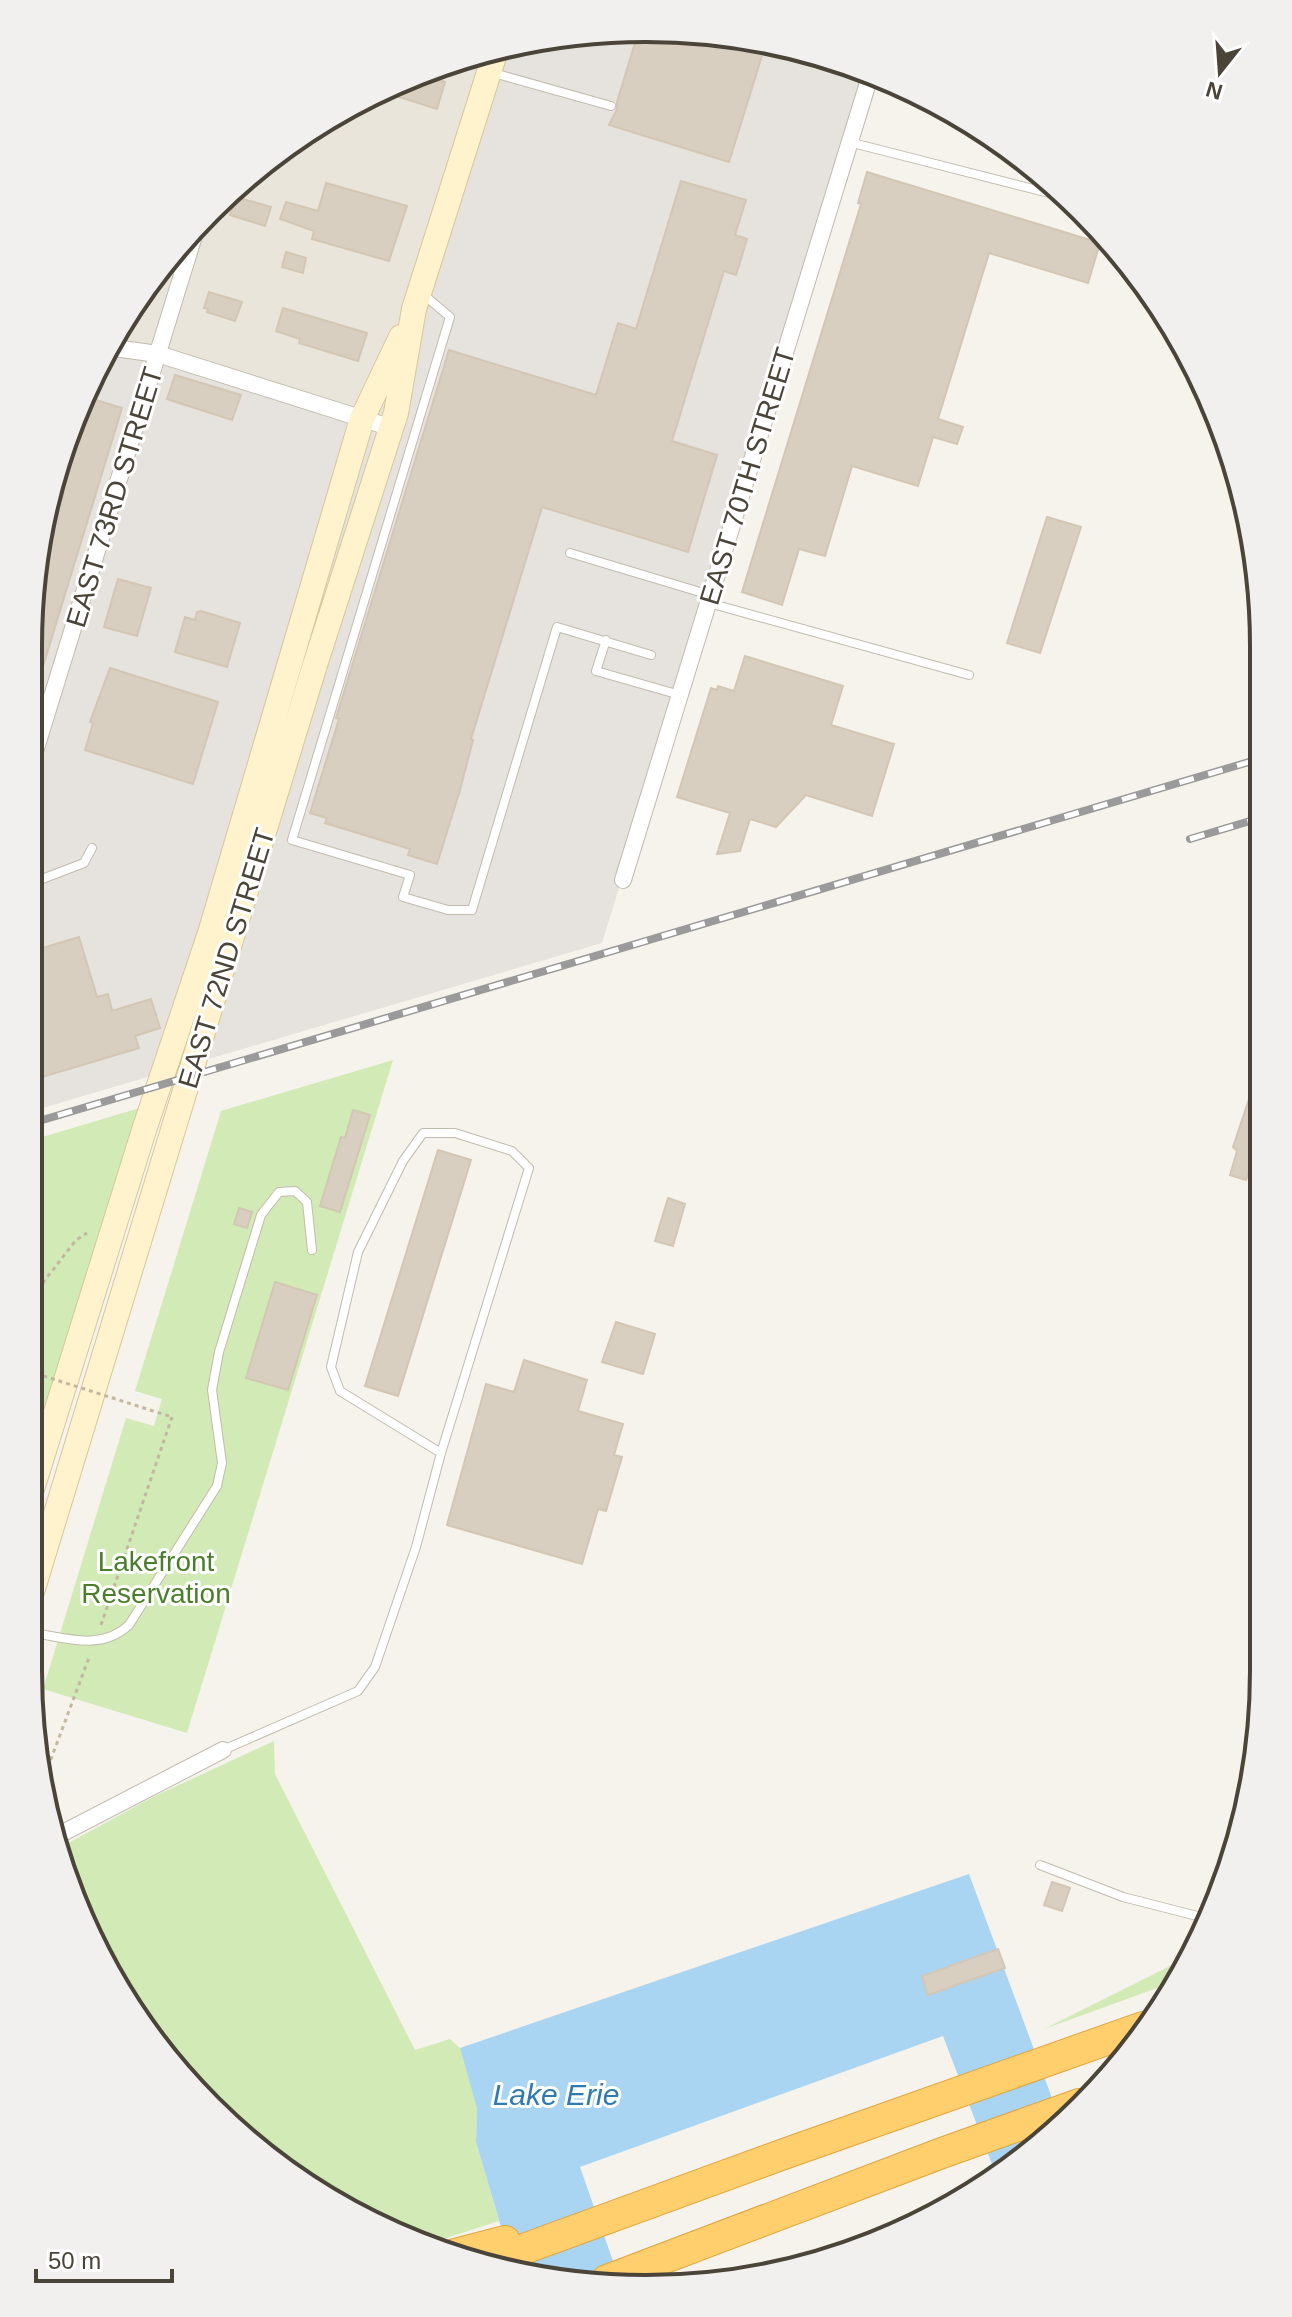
<svg xmlns="http://www.w3.org/2000/svg" width="1292" height="2317" viewBox="0 0 1292 2317" font-family="Helvetica,sans-serif">
  <style>
    .residential { fill: #eae5da }
    .industrial { fill: #e6e2dd }
    .green { fill: #d2eab5 }
    .water { fill: #a9d4f2 }
    .building { fill: #d8cfc1; stroke: #d3c7b4; stroke-width: 2 }
    .lines { fill: none; stroke-linecap: round; stroke-linejoin: round }
    .lane-casing { stroke: #c2bbae; stroke-width: 10 }
    .street-casing { stroke: #c2bbae; stroke-width: 18 }
    .secondary-casing { stroke: #d6c79b; stroke-width: 26 }
    .highway-casing { stroke: #e0a43c; stroke-width: 32 }
    .path { stroke: #c4b79f; stroke-width: 3; stroke-dasharray: 4 4; stroke-linecap: butt }
    .lane { stroke: #fff; stroke-width: 8 }
    .street { stroke: #fff; stroke-width: 16 }
    .secondary { stroke: #fff3cd; stroke-width: 24 }
    .highway { stroke: #ffcf6e; stroke-width: 30 }
    .rail-casing { stroke: #9a9a9a; stroke-width: 8 }
    .rail { stroke: #fff; stroke-width: 5; stroke-dasharray: 15; stroke-linecap: butt }
    .path-bridge { stroke: #c4b79f; stroke-width: 3; stroke-dasharray: 4 4; stroke-linecap: butt }
    .labels { text-anchor: middle; stroke-width: 6; stroke-linejoin: round; paint-order: stroke }
    .street-label { font-size: 28px; fill: #4b4439; stroke: #fff }
    .park-label { font-size: 28px; fill: #4a7f2a; stroke: #fff }
    .water-label { font-size: 30px; font-style: italic; fill: #2e7ab2; stroke: #fff }
    .rim { fill: none; stroke: #4b4439; stroke-width: 4 }
  </style>
  <rect width="100%" height="100%" fill="#f6f3ec"/>
  <path class="residential" d="M486 49 392 428 107 347 111 337 182 238 270 155 373 92Z"/>
  <path class="industrial" d="M606 29 727 33 845 61 871 73 602 943 29 1112V606L49 486 107 347 391 428 497 47Z"/>
  <path class="green" d="M393 1060 187 1733 43 1689 126 1418 154 1426 162 1399 135 1391 221 1111Z
    M143 1107 28 1484 29 1141Z
    M274 1741 275 1774 415 2050 450 2039 460 2048 477 2109 476 2142 499 2221 431 2243 302 2185 155 2047 61 1869 57 1849 155 1796Z
    M1192 1955 1182 1979 1044 2029Z"/>
  <path class="water" d="M969 1874 1062 2125 1053 2136 995 2172 943 2036 580 2167 620 2281 514 2271 476 2142 477 2109 460 2048Z"/>
  <path class="building" d="M639 30 724 33 765 46 729 162 609 125 617 109V102Z
    M420 74 445 82 437 109 377 90Z
    M867 172 1100 243 1088 283 989 253 938 419 963 427 957 444 933 437 918 486 852 466 825 556 799 549 782 605 742 592 861 204 858 203Z
    M681 181 746 200 735 235 747 239 736 275 724 271 672 441 717 455 688 552 542 507 471 739 473 740 460 790 437 864 408 855 410 849 325 823 327 818 310 813 339 719 336 718 449 350 596 395 618 323 636 329Z
    M326 183 407 206 389 261 312 239 314 231 280 219 286 202 318 211Z
    M236 197 271 207 265 226 230 215Z
    M286 252 306 258 303 273 282 267Z
    M209 292 242 302 235 321 207 312 208 309 204 308Z
    M283 308 367 333 358 361 299 343 300 339 276 331Z
    M175 375 241 395 232 420 167 399Z
    M86 397 122 408 33 699 29 698V606L49 486Z
    M1047 517 1081 527 1040 653 1007 643Z
    M118 579 151 588 137 636 104 627Z
    M201 611 240 623 227 667 175 652 185 617 195 620 197 612Z
    M745 656 843 686 831 725 894 744 872 816 806 795 776 827 750 819 740 851 717 854 730 813 677 797 711 688 717 690 718 686 734 691Z
    M110 668 218 702 193 784 85 750 93 723 90 722Z
    M79 937 97 997 108 994 112 1011 151 999 160 1028 135 1036 139 1048 29 1081V952Z
    M1258 1072H1260L1261 1139 1246 1180 1230 1175 1237 1151 1233 1147Z
    M353 1110 370 1115 340 1212 320 1206 341 1137 345 1138Z
    M438 1150 471 1160 398 1396 365 1386Z
    M668 1198 685 1204 673 1246 655 1241Z
    M239 1208 252 1212 247 1228 234 1224Z
    M275 1282 317 1295 288 1390 246 1378Z
    M616 1322 655 1334 643 1374 602 1362Z
    M524 1360 587 1380 578 1411 623 1424 614 1455 622 1457 606 1511 598 1509 582 1564 447 1525 486 1384 514 1392Z
    M1052 1882 1070 1888 1062 1911 1044 1905Z
    M998 1949 1005 1968 928 1995 922 1976Z"/>
  <g class="lines">
    <defs>
      <path id="lane" d="M490 72 611 106
        M849 142 1053 194
        M423 294 450 317 292 840 410 875 403 897 448 910H472L557 627 651 655
        M570 553 710 595
        M709 603 969 675
        M606 640 596 671 680 695
        M29 884 84 863 92 848
        M28 1632C64 1637 100 1652 129 1625L217 1486 222 1463 212 1390 219 1352 261 1215 279 1192 295 1191 307 1202 312 1250
        M223 1750 358 1691 375 1667 416 1547 441 1453 529 1168 512 1151 455 1133H423L403 1161 358 1252 331 1367 340 1391 441 1453
        M1040 1865 1123 1897 1209 1919"/>
      <path id="street" d="M107 347 158 354 392 428
        M29 771 198 223
        M623 880 871 73
        M55 1837 223 1750"/>
      <path id="secondary" d="M28 1502 144 1130 211 930 362 419 401 337
        M28 1605 314 668 396 413 414 309 497 47"/>
      <path id="highway" d="M455 2254 505 2241
        M480 2265 784 2154 1143 2027
        M607 2280 942 2153 1079 2104"/>
    </defs>
    <use href="#lane" class="lane-casing"/>
    <use href="#street" class="street-casing"/>
    <use href="#secondary" class="secondary-casing"/>
    <use href="#highway" class="highway-casing"/>
    <path class="path" d="M28 1302 76 1240 87 1233
      M101 1625 172 1417
      M45 1775 90 1655
      M852 2249 899 2232"/>
    <use href="#lane" class="lane"/>
    <use href="#street" class="street"/>
    <use href="#secondary" class="secondary"/>
    <use href="#highway" class="highway"/>
    <defs>
      <path id="rail" d="M1190 839 1260 818
        M29 1124 1259 759"/>
    </defs>
    <use href="#rail" class="rail-casing"/>
    <use href="#rail" class="rail"/>
    <path class="path-bridge" d="M28 1371 172 1417"/>
  </g>
  <g class="labels">
    <g class="street-label">
      <text transform="translate(747 476) rotate(-73)" y="10">EAST 70TH STREET</text>
      <text transform="translate(114 497) rotate(-73)" y="10">EAST 73RD STREET</text>
      <text transform="translate(226 958) rotate(-73)" y="10">EAST 72ND STREET</text>
    </g>
    <g class="park-label">
      <text x="156" y="1571">Lakefront<tspan x="156" dy="32">Reservation</tspan></text>
    </g>
    <g class="water-label">
      <text x="556" y="2105">Lake Erie</text>
    </g>
  </g>
  <path d="M0 0H1292V2317H0ZM646 42H646A604 604 0 0 1 1250 646V1671A604 604 0 0 1 646 2275H646A604 604 0 0 1 42 1671V646A604 604 0 0 1 646 42Z" fill="#f1f0ef" fill-rule="evenodd"/>
  <path class="rim" d="M646 42H646A604 604 0 0 1 1250 646V1671A604 604 0 0 1 646 2275H646A604 604 0 0 1 42 1671V646A604 604 0 0 1 646 42Z"/>
  <g transform="translate(1220 72) rotate(197)" stroke="#ffffff" stroke-width="6" paint-order="stroke">
  <path d="M0-6L14 30L0 20L-14 30Z" fill="#4b4439"/>
  <text y="-12" font-size="22" font-weight="bold" text-anchor="middle" fill="#4b4439">N</text>
  </g>
  <path d="M36 2269v12h136v-12" fill="none" stroke="#4b4439" stroke-width="4"/>
  <text x="48" y="2269" font-size="24" fill="#4b4439" stroke="#ffffff" stroke-width="6" paint-order="stroke">50 m</text>
</svg>
